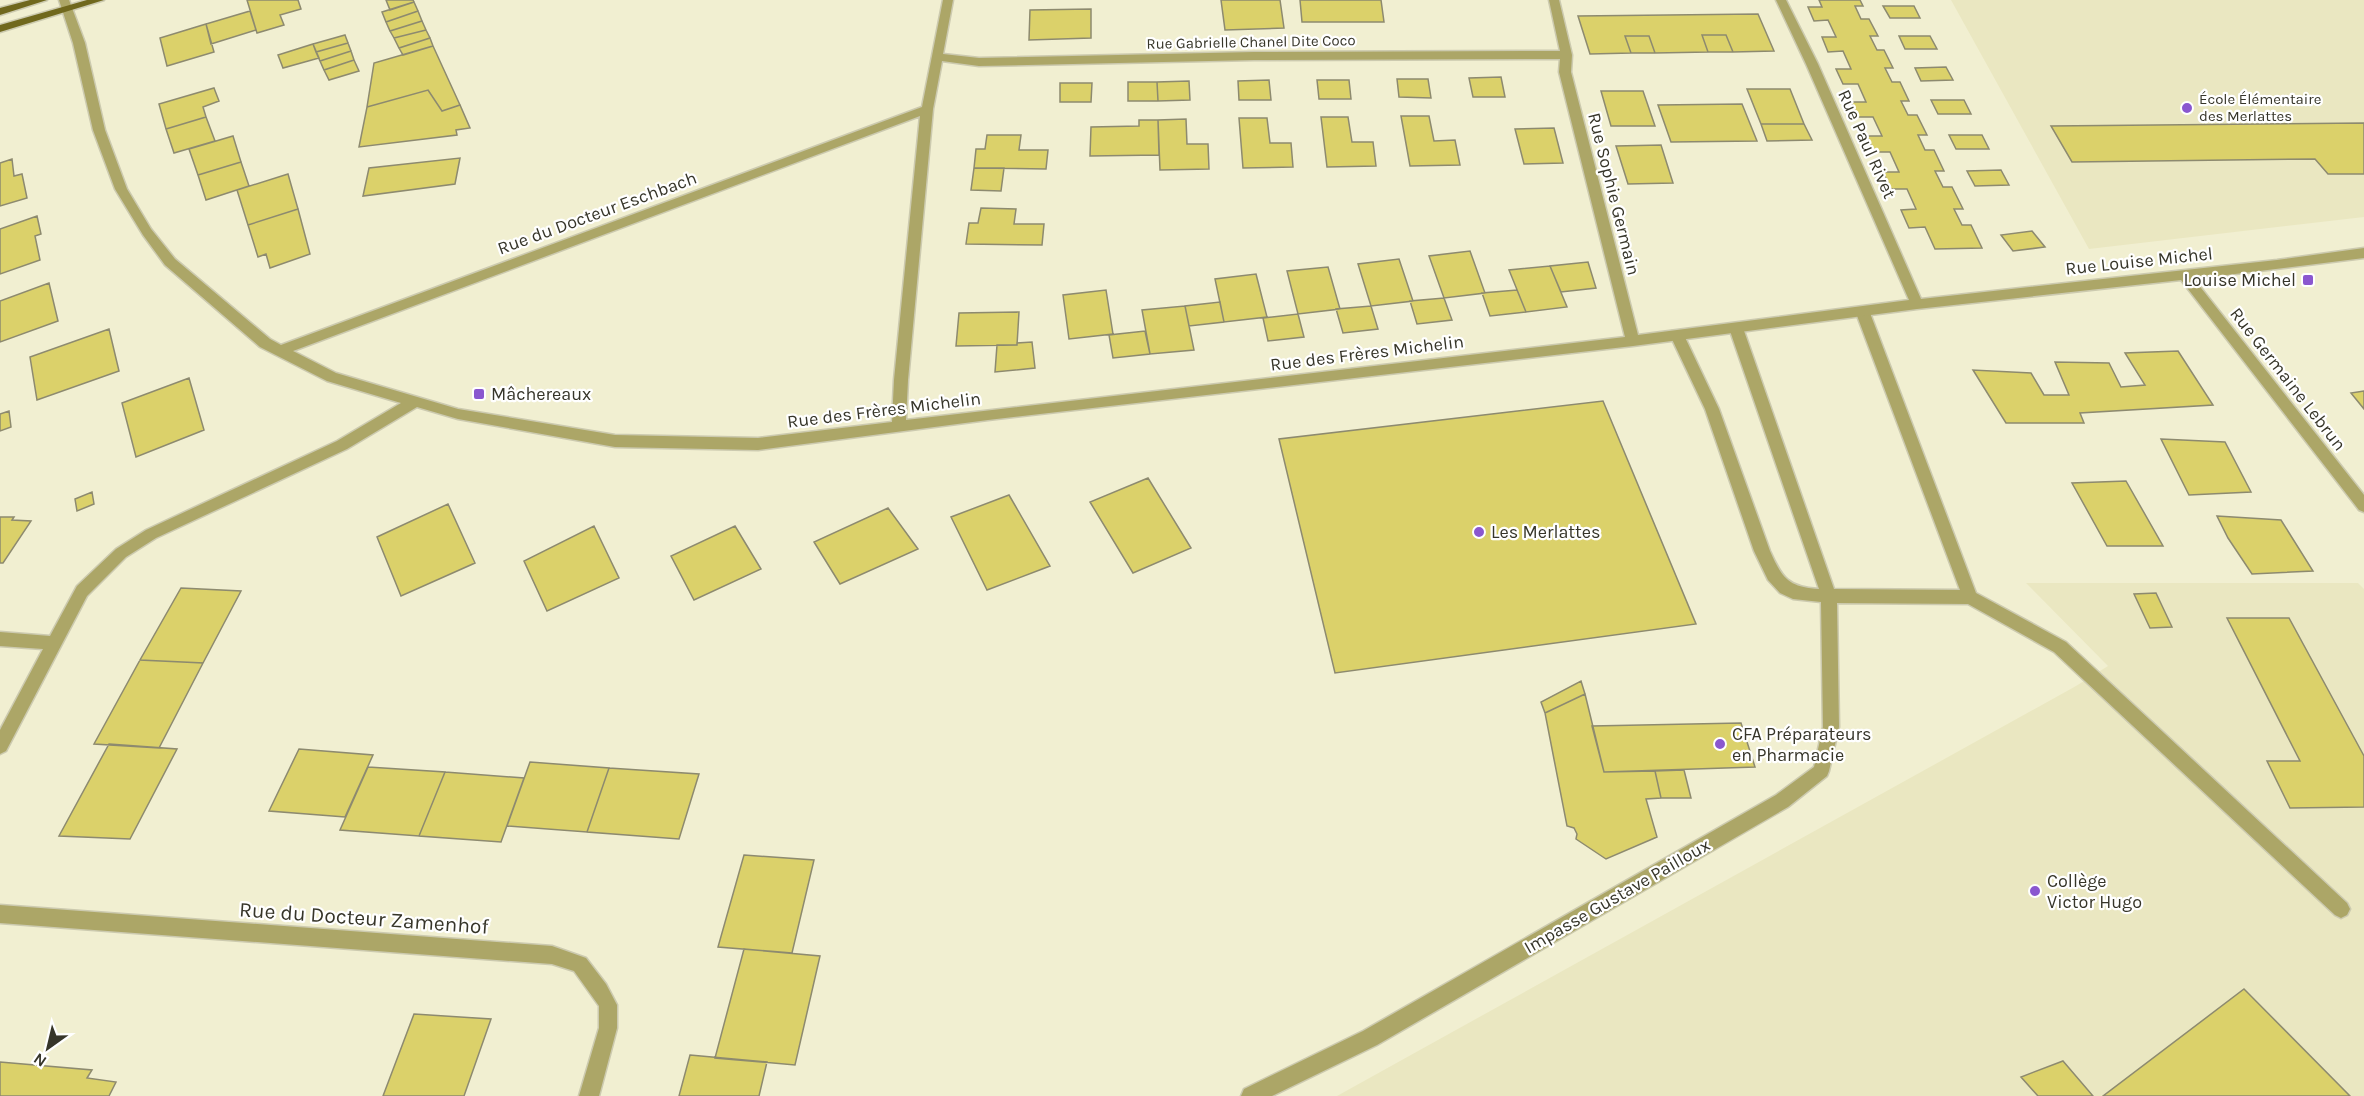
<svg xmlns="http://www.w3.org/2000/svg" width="2364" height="1096" viewBox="0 0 2364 1096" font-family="Karla,sans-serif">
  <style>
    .built { fill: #eae7c1 }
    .building { fill: #dbd16a; stroke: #8d8a6f; stroke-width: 1.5 }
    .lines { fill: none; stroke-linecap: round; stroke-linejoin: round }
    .service-casing { stroke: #cccaaf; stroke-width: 3 }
    .minor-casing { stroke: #cccaaf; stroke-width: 3 }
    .primary-casing { stroke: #cccaaf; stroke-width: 3 }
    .service { fill: #aca667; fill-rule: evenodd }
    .minor { fill: #aca667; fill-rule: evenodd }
    .primary { fill: #70681d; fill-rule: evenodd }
    .poi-dot { fill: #8a57cf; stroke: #fff; stroke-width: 2 }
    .labels { text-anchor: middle; stroke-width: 4.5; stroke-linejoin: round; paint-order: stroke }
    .far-street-label { font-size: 15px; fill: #363529; stroke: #fff }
    .far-poi-label { font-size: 15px; fill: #363529; stroke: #fff; text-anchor: start }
    .street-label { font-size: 18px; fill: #363529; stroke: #fff }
    .poi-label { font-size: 18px; fill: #363529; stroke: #fff; text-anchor: start }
    .near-street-label { font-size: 21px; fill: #363529; stroke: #fff }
  </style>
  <rect width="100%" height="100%" fill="#f1efd1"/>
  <path class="built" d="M1951 0H2364V217L2089 249Z
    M2026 583H2358L2364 589V1096H1337L2076 686 2108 666Z"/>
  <path class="building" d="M247 0H298L301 9 280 15 284 25 257 33Z
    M386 0H413L414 2 390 10Z
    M1221 0H1280L1284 28 1225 30Z
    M1300 0H1381L1384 22H1302Z
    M1819 0H1860L1863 6H1855L1861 19H1869L1878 36H1870L1877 50H1884L1893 68H1885L1892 82H1900L1909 101H1901L1908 115H1917L1927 135H1918L1925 150H1934L1944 171H1935L1943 187H1952L1963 209H1954L1962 225H1971L1982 248 1935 249 1925 227 1909 228 1901 210 1916 209 1907 189H1891L1883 172H1899L1890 152H1874L1867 136H1882L1873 117H1858L1851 102H1866L1858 84H1843L1836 69H1851L1843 51 1828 52 1822 37H1836L1828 20 1814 21 1808 7H1822Z
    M414 2 418 11 386 22 382 12Z
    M1883 6H1914L1920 18H1890Z
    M1091 9V38L1029 40 1030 10Z
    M250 11 256 30 211 44 206 24Z
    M418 11 422 21 390 31 386 22Z
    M1758 14 1774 51 1733 52 1726 35H1702L1708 52 1655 53 1649 36H1625L1631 53 1590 54 1578 16Z
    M422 21 426 30 394 38 390 31Z
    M206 24 214 52 167 66 160 38Z
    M426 30 430 38 399 48 394 38Z
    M345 35 348 43 316 52 313 44Z
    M1702 35H1726L1733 52H1708Z
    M1625 36H1649L1655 53H1631Z
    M1899 36H1930L1937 49H1905Z
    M430 38 433 46 403 55 399 48Z
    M348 43 351 51 320 61 316 52Z
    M313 44 319 58 283 68 278 55Z
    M433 46 460 105 442 111 428 90 367 107 374 63Z
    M351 51 354 60 324 70 320 61Z
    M354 60 359 71 329 80 324 70Z
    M1946 67 1953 80 1921 81 1915 68Z
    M1501 77 1505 97H1473L1469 78Z
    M1397 79H1428L1431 98 1399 97Z
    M1269 80 1271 100H1239L1238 81Z
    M1317 80H1349L1351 99H1319Z
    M1189 81 1190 100 1158 101 1157 82Z
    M1128 82H1157L1158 101H1128Z
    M1060 83H1092L1091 102H1060Z
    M214 88 219 101 203 107 206 117 166 129 159 104Z
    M1747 89H1790L1804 124H1761Z
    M428 90 442 111 460 105 470 128 456 130 457 135 359 147 367 107Z
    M1601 91H1643L1655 126H1611Z
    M1931 100H1964L1971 114H1938Z
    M1742 104 1757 141 1671 142 1658 105Z
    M1401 116H1429L1434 141 1455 140 1460 165 1410 166Z
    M206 117 215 141 174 153 166 129Z
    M1321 117H1348L1352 142H1373L1376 166 1327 167Z
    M1239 118H1267L1270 143H1291L1293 167 1243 168Z
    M1186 119 1187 144H1208L1209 169 1160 170 1158 120Z
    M1139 120H1158L1159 155 1090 156 1091 127 1139 126Z
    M2364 123V174H2328L2315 159 2072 162 2051 126Z
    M1761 124H1804L1812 140 1767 141Z
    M1554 128 1563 163 1524 164 1515 129Z
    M987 135H1021L1019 150H1048L1046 169 974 168 976 149H985Z
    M1949 135H1982L1989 149H1956Z
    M233 136 241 162 198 175 189 149Z
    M1661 145 1673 183 1628 184 1616 146Z
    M460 158 455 184 363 196 369 168Z
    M12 159 14 176 22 174 27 198 0 206V163Z
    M241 162 249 186 206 200 198 175Z
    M974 168H1004L1001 191 971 190Z
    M2001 170 2009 185 1975 186 1967 171Z
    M288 174 298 209 248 225 237 190Z
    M981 208 1016 209 1014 224H1044L1042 245 966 244 969 223H978Z
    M298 209 310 254 270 268 266 254 258 257 248 225Z
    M37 216 41 234 35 236 40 260 0 274V229Z
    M2032 231 2045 247 2013 251 2001 235Z
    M1470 251 1485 293 1444 298 1429 256Z
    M1399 259 1413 301 1371 306 1358 264Z
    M1588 262 1596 288 1561 292 1550 266Z
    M1550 266 1567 307 1526 312 1509 270Z
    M1328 267 1340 309 1298 314 1287 271Z
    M1256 274 1267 317 1224 322 1215 279Z
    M49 283 58 321 0 342V301Z
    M1106 290 1113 334 1069 339 1063 295Z
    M1517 290 1526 312 1490 316 1482 293Z
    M1444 298 1452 320 1417 324 1410 301Z
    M1220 302 1224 322 1189 326 1185 306Z
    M1185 306 1194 350 1150 354 1142 310Z
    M1371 306 1378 329 1343 333 1336 309Z
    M1019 312 1017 345 956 346 959 313Z
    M1298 314 1304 337 1268 341 1263 318Z
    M109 329 119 371 37 400 30 357Z
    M1145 331 1150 354 1113 358 1109 335Z
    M1032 342 1035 368 995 372 997 345H1017V343Z
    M2178 351 2213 405 2080 413 2084 423H2006L1973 370 2031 373 2044 395H2069L2055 362 2109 363 2121 387 2145 385 2125 353Z
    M189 378 204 430 136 457 122 403Z
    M2364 391V409L2351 393Z
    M1603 401 1696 624 1335 673 1279 439Z
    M9 411 11 427 0 431V414Z
    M2161 439 2225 442 2251 492 2189 495Z
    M1148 478 1191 548 1133 573 1090 502Z
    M2126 481 2163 546H2107L2072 483Z
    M92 492 94 504 77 511 75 499Z
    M1009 495 1050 566 987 590 951 517Z
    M448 504 475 563 401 596 377 537Z
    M888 508 918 549 840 584 814 542Z
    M2217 516 2281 520 2313 571 2252 574 2228 538Z
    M0 517H14L12 520 31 521 3 563H0Z
    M594 526 619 578 547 611 524 561Z
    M735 526 761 569 694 600 671 556Z
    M181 588 241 591 203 663 140 660Z
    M2156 593 2172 627 2150 628 2134 594Z
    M2227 618H2289L2364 756V807L2290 808 2267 761H2300Z
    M140 660 203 663 159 748 94 744Z
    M1581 681 1585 694 1545 713 1541 702Z
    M1585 694 1604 772 1655 771 1661 798 1646 799 1657 837 1606 859 1576 839 1577 834 1574 828 1567 826 1545 713Z
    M1741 723 1755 767 1604 772 1592 726Z
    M109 744 177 749 130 839 59 836Z
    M299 749 373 755 345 817 269 811Z
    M530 762 609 768 587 832 507 826Z
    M368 767 445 772 419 836 340 830Z
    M609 768 699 774 679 839 587 832Z
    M1684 770 1691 798H1661L1655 771Z
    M445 772 524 778 501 842 419 836Z
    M744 855 814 860 792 953 718 947Z
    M744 949 820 956 795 1065 715 1058Z
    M2244 989 2350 1096H2103Z
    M414 1014 491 1019 464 1096H383Z
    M690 1055 767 1062 759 1096H679Z
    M2063 1061 2093 1096H2038L2021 1077Z
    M0 1062 92 1070 87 1078 116 1082 109 1096H0Z"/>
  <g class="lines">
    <defs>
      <path id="service" d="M1863 308 1870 313 1976 593 2066 642 2347 903 2350 909 2347 915 2341 918 2335 915 2054 652 1968 604 1837 603 1839 727 1829 771 1827 776 1788 807 1377 1045 1272 1096H1241L1244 1089 1363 1031 1776 795 1814 767 1823 727 1821 602 1793 599 1780 593 1768 580 1754 551 1705 409 1670 335 1672 331H1682L1719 409 1770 551C1782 578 1788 587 1819 589L1729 328 1736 323 1743 328 1834 589 1960 590 1856 313Z"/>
      <path id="minor" d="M59 0H69L85 43 105 130 127 189 151 229 175 259 270 339 281 345 922 107 943 0H953L943 54 979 58 1254 52 1560 51 1549 0H1559L1572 55 1571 72 1638 335 1909 300 1806 64 1776 0H1786L1818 64 1921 299 2277 260 2364 248V258L2194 279 2364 495V512L2359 510 2181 280 1917 309 1633 346 988 420 758 450 615 447 458 419 417 407 347 449 156 538 126 557 87 596 6 751 0 754V730L43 649 0 646V632L50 636 77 586 116 549 146 530 337 441 401 403 327 381 260 347 165 265 143 235 115 189 93 130 73 43ZM1560 59 1559 72 1625 337 906 420 908 380 933 109 942 61 979 66 1254 60ZM920 116 894 380 892 422 758 438 615 435 458 409 336 373 293 351Z
        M0 905 552 946 586 958 606 984 617 1005V1028L599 1096H579L599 1028V1006L574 971 552 964 0 923Z"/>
      <path id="primary" d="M30 0H47L0 15V8Z
        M87 0H104L0 32V25Z"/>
    </defs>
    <use href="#service" class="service-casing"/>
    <use href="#minor" class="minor-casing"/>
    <use href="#primary" class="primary-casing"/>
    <use href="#service" class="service"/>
    <use href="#minor" class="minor"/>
    <use href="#primary" class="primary"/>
  </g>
  <g class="poi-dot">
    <circle cx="2187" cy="108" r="6"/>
    <rect x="2302" y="274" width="12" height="12" rx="3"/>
    <rect x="473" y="388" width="12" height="12" rx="3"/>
    <circle cx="1479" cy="532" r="6"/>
    <circle cx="1720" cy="744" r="6"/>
    <circle cx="2035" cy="891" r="6"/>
  </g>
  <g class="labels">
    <g class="far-street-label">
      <text transform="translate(1251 42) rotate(-1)" y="5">Rue Gabrielle Chanel Dite Coco</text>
    </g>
    <g class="far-poi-label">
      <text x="2199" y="104">École Élémentaire<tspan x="2199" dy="17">des Merlattes</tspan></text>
    </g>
    <g class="street-label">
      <text transform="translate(1867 144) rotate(66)" y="6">Rue Paul Rivet</text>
      <text transform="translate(1614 194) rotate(76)" y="6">Rue Sophie Germain</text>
      <text transform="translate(597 213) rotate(-20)" y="6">Rue du Docteur Eschbach</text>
      <text transform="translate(2139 261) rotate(-6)" y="6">Rue Louise Michel</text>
      <text transform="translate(1367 353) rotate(-7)" y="6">Rue des Frères Michelin</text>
      <text transform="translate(2288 379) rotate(52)" y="6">Rue Germaine Lebrun</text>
      <text transform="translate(884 410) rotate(-7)" y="6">Rue des Frères Michelin</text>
      <text transform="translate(1617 896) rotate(-30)" y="6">Impasse Gustave Pailloux</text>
    </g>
    <g class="poi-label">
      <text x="2296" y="286" text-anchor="end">Louise Michel</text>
      <text x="491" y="400">Mâchereaux</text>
      <text x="1491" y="538">Les Merlattes</text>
      <text x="1732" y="740">CFA Préparateurs<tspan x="1732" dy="21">en Pharmacie</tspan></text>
      <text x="2047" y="887">Collège<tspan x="2047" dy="21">Victor Hugo</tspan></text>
    </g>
    <g class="near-street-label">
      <text transform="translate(364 918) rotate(4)" y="7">Rue du Docteur Zamenhof</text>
    </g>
  </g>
  <g transform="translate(48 1048) rotate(214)" stroke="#ffffff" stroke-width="4.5" paint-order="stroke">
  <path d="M0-4.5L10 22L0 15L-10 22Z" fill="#363529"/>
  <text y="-9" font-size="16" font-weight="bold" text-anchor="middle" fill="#363529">N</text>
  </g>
</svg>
